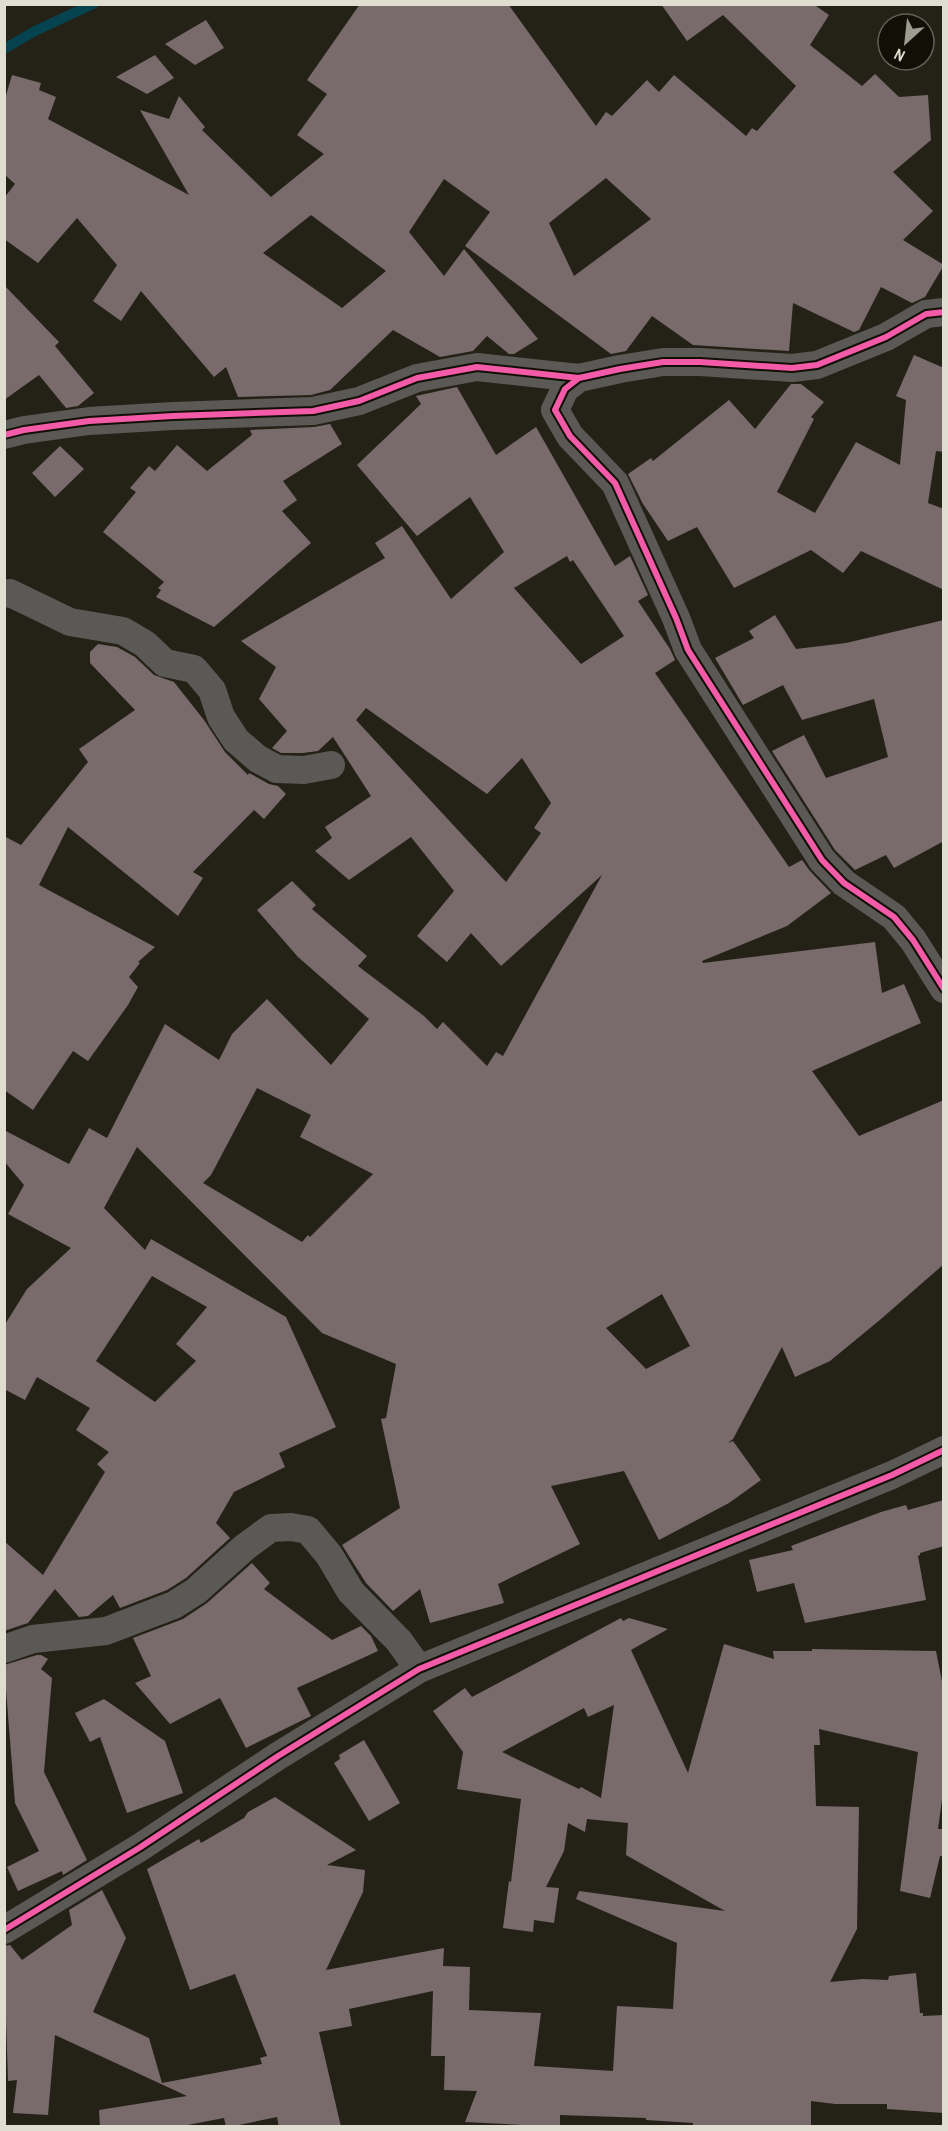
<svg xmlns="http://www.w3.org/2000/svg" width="948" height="2131" viewBox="0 0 948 2131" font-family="'Archivo Narrow',sans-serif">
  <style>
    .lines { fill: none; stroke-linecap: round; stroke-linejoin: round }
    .stream { stroke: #064350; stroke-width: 10 }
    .building { fill: #796a6c; fill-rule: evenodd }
    .minor { stroke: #5b5955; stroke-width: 28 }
    .cycleway-casing { stroke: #110f06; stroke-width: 10 }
    .cycleway { stroke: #f35aa7; stroke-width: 6 }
  </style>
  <rect width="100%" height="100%" fill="#242217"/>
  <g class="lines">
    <path class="stream" d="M4 49 35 31 93 4"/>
  </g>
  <path class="building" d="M360 4H508L596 126 606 112 612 116 647 80 659 92 674 75 746 136 752 128 757 131 796 86 723 15 687 41 661 4H813L829 15 810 45 862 86 875 74 899 97 928 95 931 140 893 172 933 211 903 240 944 265 925 297 912 303 881 287 859 330 854 332 793 303 789 351 693 345 652 316 626 351 611 354 465 246 490 212 444 179 409 232 444 276 464 249 538 339 514 354H509L487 336 473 351 440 357 393 330 330 390 311 395 238 397 226 367 214 377 141 291 121 321 93 301 117 265 77 218 38 263 4 239V198L15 184 4 174V102L12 75 41 83 39 90 56 97 48 119 189 195 140 110 169 119 179 96 205 127 202 130 271 197 324 154 297 135 327 94 307 80ZM606 178 651 219 574 276 549 223ZM311 215 386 271 342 308 263 253Z
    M206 20 224 48 195 65 165 44Z
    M155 55 174 78 147 94 116 77Z
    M4 285 59 342 55 346 94 393 78 406 66 408 39 375 4 400Z
    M914 355 944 368V452L936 451 928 503 944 509V590L861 551 843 573 811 550 734 588 697 527 668 541 643 504 628 474 651 458 653 461 729 400 755 429 791 384H801L824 402 811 417 814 419 777 492 815 513 856 442 900 465 906 400 896 396Z
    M457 387 496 455 536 427 615 566 630 556 648 595 638 601 670 649 675 660 655 673 789 867 802 860 810 871 831 893 787 926 702 961 703 963 875 942 882 993 904 984 921 1023 812 1071 859 1136 944 1100V1264L881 1319 830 1361 795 1377 782 1347 733 1439 728 1443 733 1441 761 1480 729 1503 659 1540 624 1471 551 1486 580 1544 498 1584 504 1603 430 1623 420 1589 393 1611 366 1583 342 1545 400 1508 381 1419 386 1418 396 1364 322 1333 137 1147 104 1208 145 1250 151 1239 286 1317 336 1427 279 1453 285 1467 234 1492 216 1523 230 1538 186 1578 167 1590 120 1608 113 1595 88 1616 79 1617 55 1589 28 1623 4 1631V1541L43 1575 105 1472 97 1464 109 1452 76 1430 90 1408 37 1377 25 1400 4 1389V1326L27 1289 71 1248 8 1214 24 1185 4 1161V1130L69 1164 89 1128 107 1138 165 1024 219 1060 232 1034 267 999 331 1065 369 1019 298 957 257 910 292 881 316 905 312 909 367 956 358 966 424 1016 437 1029 443 1022 487 1066 496 1052 503 1056 602 875 501 966 471 933 447 962 417 936 454 891 411 837 349 880 315 851 332 838 325 827 371 796 333 737 318 751 303 753H281L272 748 287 731 259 699 276 667 241 641 385 558 375 543 402 526 451 599 504 552 470 497 417 536 357 465 421 404 416 396ZM567 556 570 562 573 560 624 636 581 664 514 588ZM366 708 487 794 522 758 551 803 534 828 541 833 506 882 356 720ZM257 1088 311 1115 300 1137 373 1174 310 1237 308 1235 302 1242 203 1183 211 1175ZM152 1276 207 1307 176 1344 196 1361 155 1402 96 1361ZM662 1294 690 1346 646 1369 606 1328Z
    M330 424 342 444 283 481 297 500 282 511 311 543 214 627 156 597 161 590 158 588 164 582 103 532 136 492 130 488 149 466 155 471 177 445 207 471 252 435 250 430 314 427Z
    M60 446 84 469 55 497 32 473Z
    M775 615 796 649 846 643 944 620V841L894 868 886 855 855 870 835 850 772 751 804 735 826 778 888 757 874 699 802 720 783 685 743 705 715 658 754 638 749 631Z
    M98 644 117 647 135 657 154 675 174 682 204 720 225 752 248 775 249 773 269 784 278 786 286 794 264 819 254 810 193 872 203 878 178 916 68 827 39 885 155 947 138 962 140 963 129 977 138 987 128 1005 88 1061 73 1051 33 1110 4 1090V836L21 845 88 762 79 749 135 710 90 663V652Z
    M944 1500V1546L920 1553V1555L918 1556 926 1600 805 1623 794 1583 757 1592 749 1560 793 1550 791 1546 881 1512 906 1505 908 1510Z
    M252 1563 270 1583 264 1589 332 1640 361 1626 371 1636 378 1651 297 1688 311 1716 246 1748 220 1698 170 1724 135 1683 151 1676 133 1638 183 1619 207 1603Z
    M621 1618 623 1621 629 1618 668 1629 631 1650 688 1773 724 1644 774 1659 773 1651H812V1649L936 1651 944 1692V1784L938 1829H944V1856H940L930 1898 900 1891 918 1752 819 1729 820 1745H814L816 1806 859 1807 857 1929 830 1982 863 1979 888 1980 889 1976 916 1973 920 2013H923V2016L944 2015V2113L887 2109V2104H835L811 2101V2127H693V2123L646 2120V2118L560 2115V2127L465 2122 477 2091 444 2090 445 2056H431L433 1991 349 2009 352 2026 319 2032 341 2127H279L277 2117 229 2127H226L224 2118 177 2127H100L99 2110 187 2096 55 2035 48 2115 13 2113 17 2080 8 2081 6 2020 4 2021V1946L10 1945 22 1960 72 1925 69 1910 102 1890 126 1938 93 2012 149 2038 162 2083 262 2064 260 2058 267 2056 235 1974 190 1990 147 1869 199 1839 201 1843 244 1818 248 1812 275 1797 356 1850 327 1865 365 1870 363 1892 326 1970 444 1948 443 1966 470 1967 469 2010 541 2013 534 2066 613 2071 617 2006 673 2009 677 1943 576 1899 579 1891 725 1911 626 1855 628 1823 587 1819 585 1832 568 1823 564 1851 546 1887 559 1888 554 1923 534 1920 533 1932 503 1928 509 1881 511 1882 521 1799 457 1789 463 1752 433 1711 465 1688 472 1697ZM614 1705 601 1798 581 1787 579 1789 502 1752 584 1708 588 1717Z
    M37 1655H41L48 1659 41 1669 52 1678 44 1772 87 1860 63 1875 62 1871 18 1891 7 1867 39 1851 15 1803 4 1665Z
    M104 1699 165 1741 183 1793 127 1813 100 1737 90 1742 75 1713Z
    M364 1740 400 1803 369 1821 334 1763 340 1759 339 1755Z"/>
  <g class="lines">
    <path class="minor" d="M579 378 565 389 555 410 570 436 615 483 676 618 688 650 822 860 844 883 894 917 913 940 944 989
      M4 435 24 430 89 421 173 416 313 411 359 401 417 378 477 367 579 378 620 369 663 362H700L792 368 817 365 886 337 926 314 944 312
      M4 594 10 593 70 622 123 631 145 644 165 663 194 669 212 690 221 717 236 740 258 759 277 769 304 770 331 765
      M4 1649 33 1639 106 1631 174 1605 196 1591 245 1547 271 1528 291 1527 308 1530 329 1555 351 1592 399 1641 419 1669
      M4 1930 139 1848 278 1756 419 1669 892 1475 944 1450"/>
    <defs>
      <path id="cycleway" d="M579 378 565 389 555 410 570 436 615 483 676 618 688 650 822 860 844 883 894 917 913 940 944 989
        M4 435 24 430 89 421 173 416 313 411 359 401 417 378 477 367 579 378 620 369 663 362H700L792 368 817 365 886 337 926 314 944 312
        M4 1930 139 1848 278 1756 419 1669 892 1475 944 1450"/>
    </defs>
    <use href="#cycleway" class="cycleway-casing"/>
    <use href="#cycleway" class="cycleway"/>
  </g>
  <rect width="948" height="2131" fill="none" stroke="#e0ddd1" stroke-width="12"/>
  <g transform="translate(906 42) rotate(207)"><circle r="28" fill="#110f06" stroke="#646157" stroke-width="1.5"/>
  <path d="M0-4.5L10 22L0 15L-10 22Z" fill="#9e9c90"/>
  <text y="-9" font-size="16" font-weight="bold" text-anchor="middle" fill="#e0ddd1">N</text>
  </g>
</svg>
